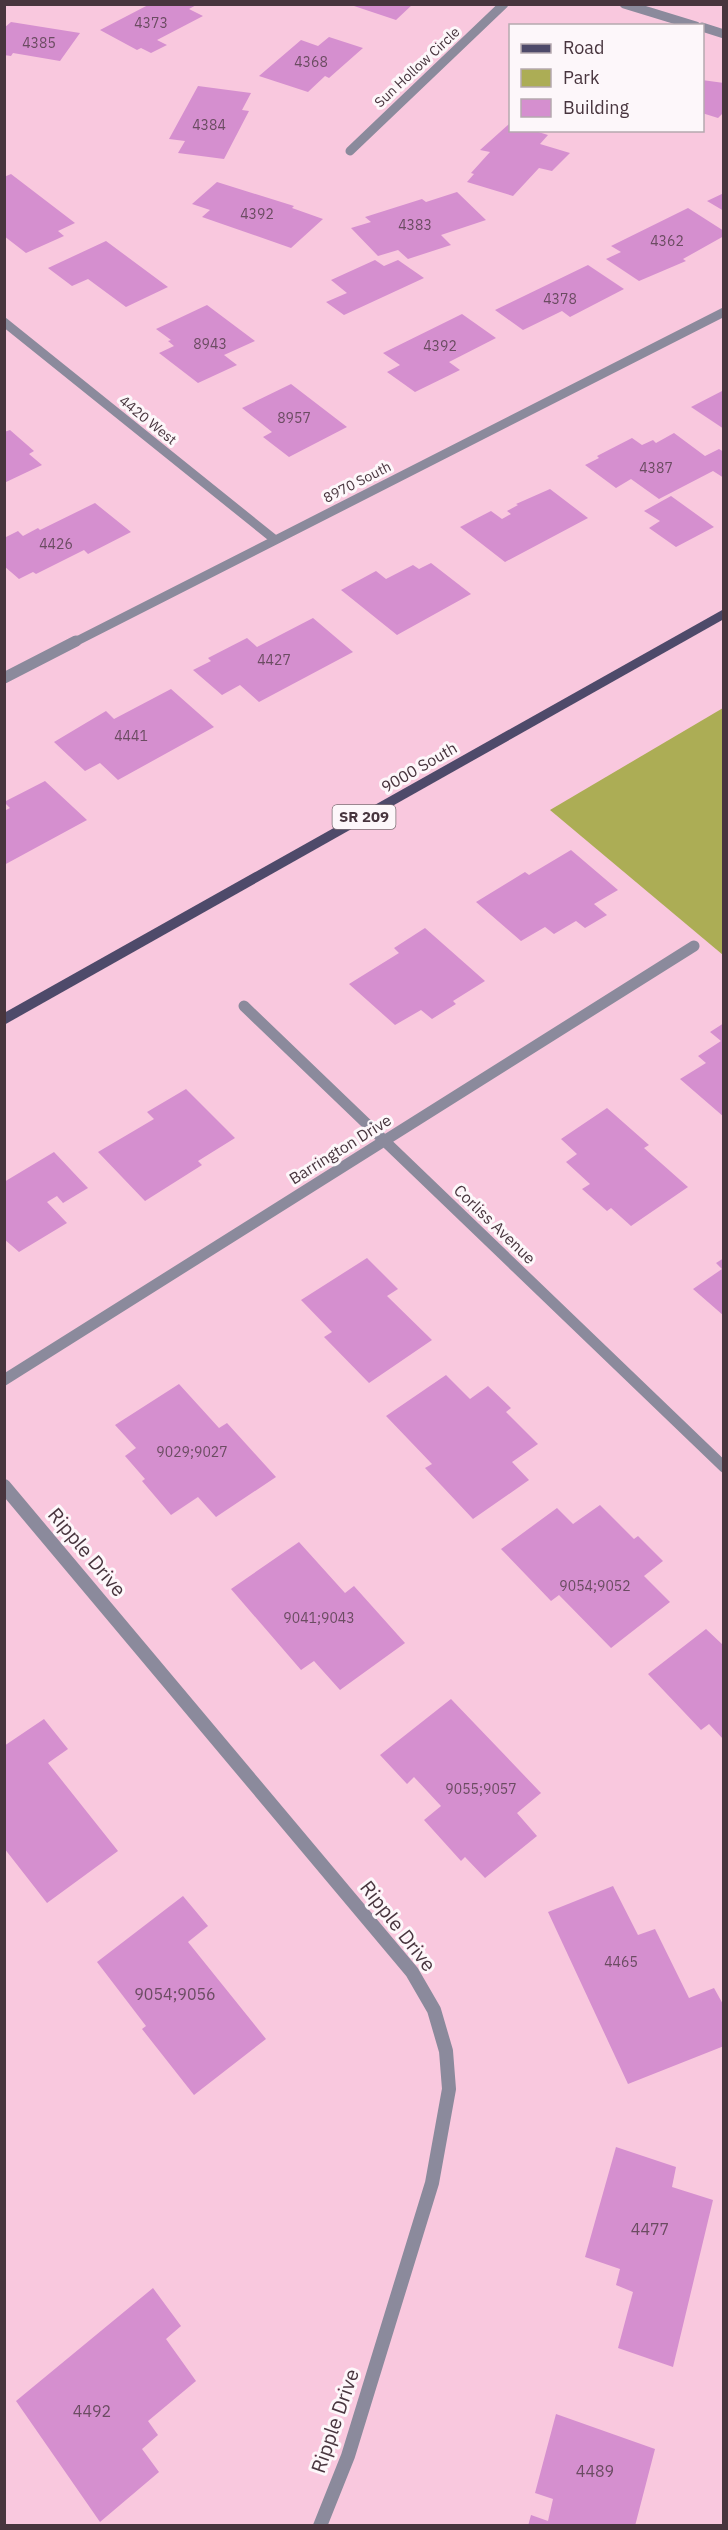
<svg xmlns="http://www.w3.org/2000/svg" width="728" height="2530" viewBox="0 0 728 2530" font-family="'IBM Plex Sans',sans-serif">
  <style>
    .green { fill: #acad55 }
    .building { fill: #d58fcf }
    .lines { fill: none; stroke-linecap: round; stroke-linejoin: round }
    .street-far2 { stroke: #8b8a9c; stroke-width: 9 }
    .street-far1 { stroke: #8b8a9c; stroke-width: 11 }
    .street { stroke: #8b8a9c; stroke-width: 14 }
    .primary { fill: #4e4a6a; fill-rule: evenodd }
    .labels { text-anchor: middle; stroke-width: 6; stroke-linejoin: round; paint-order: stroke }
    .number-label { font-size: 14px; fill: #6b4c62 }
    .far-street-label { font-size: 14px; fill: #48353e; stroke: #fdf7fa }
    .shield { fill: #fdf7fa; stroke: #7e6f76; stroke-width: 1.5 }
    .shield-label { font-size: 15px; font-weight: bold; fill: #48353e }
    .street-label { font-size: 16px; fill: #48353e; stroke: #fdf7fa }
    .near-number-label { font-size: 16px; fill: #6b4c62 }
    .near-street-label { font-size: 20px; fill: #48353e; stroke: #fdf7fa }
  </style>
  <rect width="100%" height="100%" fill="#f9c8de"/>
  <path class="green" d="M723 708V955L550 810Z"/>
  <path class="building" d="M150 4H198L189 9 203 16 157 40 167 45 151 53 141 48 137 50 100 30Z
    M348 4H413L396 20Z
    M11 22 80 33 60 61 13 53 11 56 4 55V28Z
    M329 37 363 48 329 78 325 76 308 92 259 76 301 40 318 46Z
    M702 80 724 83V112L718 118 702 113Z
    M198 86 251 93 242 110 249 111 224 159 178 153 185 141 169 139Z
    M509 124 510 130H532L548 135 540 144 570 153 552 171 539 168 513 196 467 182 474 174 471 173 490 152 480 150Z
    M11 174 75 223 58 231 64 236 26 253 4 236V177Z
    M217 182 294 206 292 208 323 219 291 248 202 217 210 210 192 204Z
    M457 192 486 220 441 235 451 245 408 259 398 250 378 256 351 228 371 222 365 217 422 199 426 202Z
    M724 193V211L707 201Z
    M688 208 724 231V236L683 259 686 261 639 281 606 259 621 252 611 246Z
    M106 241 168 287 126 307 88 279 72 286 48 268Z
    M375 260 384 266 398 260 424 278 344 315 326 302 347 293 331 280Z
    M588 265 624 289 570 317 562 311 523 330 495 310Z
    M207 305 255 341 224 355 237 365 198 383 159 353 174 346 168 341 171 340 156 329Z
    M462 314 496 338 449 362 460 370 415 392 387 372 400 365 383 353Z
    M291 384 347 427 289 457 263 437 272 432 242 408Z
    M724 390V429L691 407Z
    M10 430 34 451 29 454 42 465 4 483V432Z
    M674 433 705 456 719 449 724 452V478L713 471 659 499 631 479 616 488 585 465 599 458 597 456 632 438 642 445 653 440 656 443Z
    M550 489 588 518 505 562 460 527 491 511 502 519 511 514 507 511 518 505 516 504Z
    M671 496 714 527 676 547 649 528 660 521 644 511Z
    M95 503 131 532 88 554 84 550 36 574 33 572 19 579 4 566V538L18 531 23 536 38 528 40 530Z
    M431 563 471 594 397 635 341 590 376 571 386 579 413 565 419 569Z
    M313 618 353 652 259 702 240 685 222 695 193 670 211 661 208 658 247 638 257 647Z
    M171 689 214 727 118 780 100 763 85 771 54 742 106 711 114 719Z
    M45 781 87 820 4 865V811L10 808 4 802Z
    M571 850 618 890 594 904 607 915 585 928 576 921 554 934 545 927 521 941 476 902 525 872 529 875Z
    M425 928 485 981 453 1001 456 1004 432 1019 421 1010 395 1025 349 984 399 953 394 948Z
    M724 1023V1117L680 1079 706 1063 698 1056 721 1041 710 1032Z
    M186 1089 235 1138 198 1161 202 1165 145 1201 98 1152 154 1119 147 1112Z
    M607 1108 649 1145 644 1148 688 1187 631 1226 611 1208 607 1211 582 1189 590 1184 566 1162 577 1154 561 1139Z
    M54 1152 88 1188 63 1203 57 1196 47 1202 67 1223 19 1252 4 1239V1182Z
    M367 1258 398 1289 387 1296 432 1340 369 1383 324 1337 332 1332 301 1300Z
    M724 1258V1316L693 1289 722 1269 716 1263Z
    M446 1375 470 1399 488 1386 511 1408 506 1412 538 1444 512 1462 529 1480 473 1519 425 1468 432 1464 386 1416Z
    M179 1384 219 1428 227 1423 276 1477 216 1517 198 1497 171 1515 142 1481 145 1479 125 1456 136 1448 115 1425Z
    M600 1505 634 1539 638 1536 663 1561 644 1576 670 1602 611 1648 559 1595 551 1601 501 1549 557 1508 573 1524Z
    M299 1542 345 1593 354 1586 405 1643 340 1690 314 1661 301 1670 231 1589Z
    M706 1629 724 1646V1740L709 1724 701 1730 648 1674Z
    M451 1699 541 1793 517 1813 537 1836 485 1878 465 1857 461 1861 424 1820 441 1806 414 1777 407 1784 380 1755Z
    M44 1719 68 1749 48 1763 118 1851 47 1903 4 1848V1746Z
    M613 1886 638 1935 655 1929 689 1998 714 1988 724 2006V2046L628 2084 548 1912Z
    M183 1896 208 1926 188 1942 266 2039 194 2095 142 2029 146 2026 97 1962Z
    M616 2147 676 2167 672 2187 713 2200 673 2367 618 2348 633 2292 616 2285 620 2269 585 2257Z
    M153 2288 181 2326 166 2339 196 2381 148 2421 158 2435 142 2449 159 2472 100 2522 16 2401Z
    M556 2414 655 2449 635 2526H528L531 2515 548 2521 553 2499 535 2493Z"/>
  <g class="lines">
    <path class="street-far2" d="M624 4 696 26
      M702 27 724 34
      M350 151 504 4
      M4 322 274 539
      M73 643 724 312"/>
    <path class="street-far1" d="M4 678 76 641
      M244 1006 724 1467
      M4 1380 694 946"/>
    <path class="street" d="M4 1486 412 1972 434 2010 446 2051 449 2089 432 2183 348 2456 320 2526"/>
    <path class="primary" d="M724 609V619L4 1025V1013Z"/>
  </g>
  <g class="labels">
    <g class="number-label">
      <text x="151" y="28">4373</text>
      <text x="39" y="48">4385</text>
      <text x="311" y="67">4368</text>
      <text x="209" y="130">4384</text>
      <text x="257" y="219">4392</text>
      <text x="415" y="230">4383</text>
      <text x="667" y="246">4362</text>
      <text x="560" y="304">4378</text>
      <text x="210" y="349">8943</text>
      <text x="440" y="351">4392</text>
      <text x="294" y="423">8957</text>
      <text x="656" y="473">4387</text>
      <text x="56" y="549">4426</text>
      <text x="274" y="665">4427</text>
      <text x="131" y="741">4441</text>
      <text x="192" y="1457">9029;9027</text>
      <text x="595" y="1591">9054;9052</text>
      <text x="319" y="1623">9041;9043</text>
      <text x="481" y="1794">9055;9057</text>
      <text x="621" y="1967">4465</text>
    </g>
    <g class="far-street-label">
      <text transform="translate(417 67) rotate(-43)" y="5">Sun Hollow Circle</text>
      <text transform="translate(148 420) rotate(39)" y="5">4420 West</text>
      <text transform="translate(357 482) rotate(-27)" y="5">8970 South</text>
    </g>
    <rect class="shield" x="332.5" y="805" width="63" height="24" rx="4.5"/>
    <g class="shield-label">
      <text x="364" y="822">SR 209</text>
    </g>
    <g class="street-label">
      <text transform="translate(419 767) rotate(-30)" y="6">9000 South</text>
      <text transform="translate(340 1149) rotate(-32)" y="6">Barrington Drive</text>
      <text transform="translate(495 1224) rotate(44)" y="6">Corliss Avenue</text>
    </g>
    <g class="near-number-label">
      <text x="175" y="2000">9054;9056</text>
      <text x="650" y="2235">4477</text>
      <text x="92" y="2417">4492</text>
      <text x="595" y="2477">4489</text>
    </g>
    <g class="near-street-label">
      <text transform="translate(87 1552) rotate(50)" y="7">Ripple Drive</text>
      <text transform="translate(398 1926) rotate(52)" y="7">Ripple Drive</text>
      <text transform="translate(335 2421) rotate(-71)" y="7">Ripple Drive</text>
    </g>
  </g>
  <rect width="728" height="2530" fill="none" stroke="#48353e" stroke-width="12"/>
  <rect x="509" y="24" width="195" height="108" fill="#fdf7fa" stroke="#b5a9af" stroke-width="1.5"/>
  <rect x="521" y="44" width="30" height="9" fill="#4e4a6a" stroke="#b5a9af" stroke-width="1.5"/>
  <text x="563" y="54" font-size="18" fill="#48353e">Road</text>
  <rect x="521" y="69" width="30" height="18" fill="#acad55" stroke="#b5a9af" stroke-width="1.5"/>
  <text x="563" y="84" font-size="18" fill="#48353e">Park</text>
  <rect x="521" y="99" width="30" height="18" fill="#d58fcf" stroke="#b5a9af" stroke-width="1.5"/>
  <text x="563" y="114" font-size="18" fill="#48353e">Building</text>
</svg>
